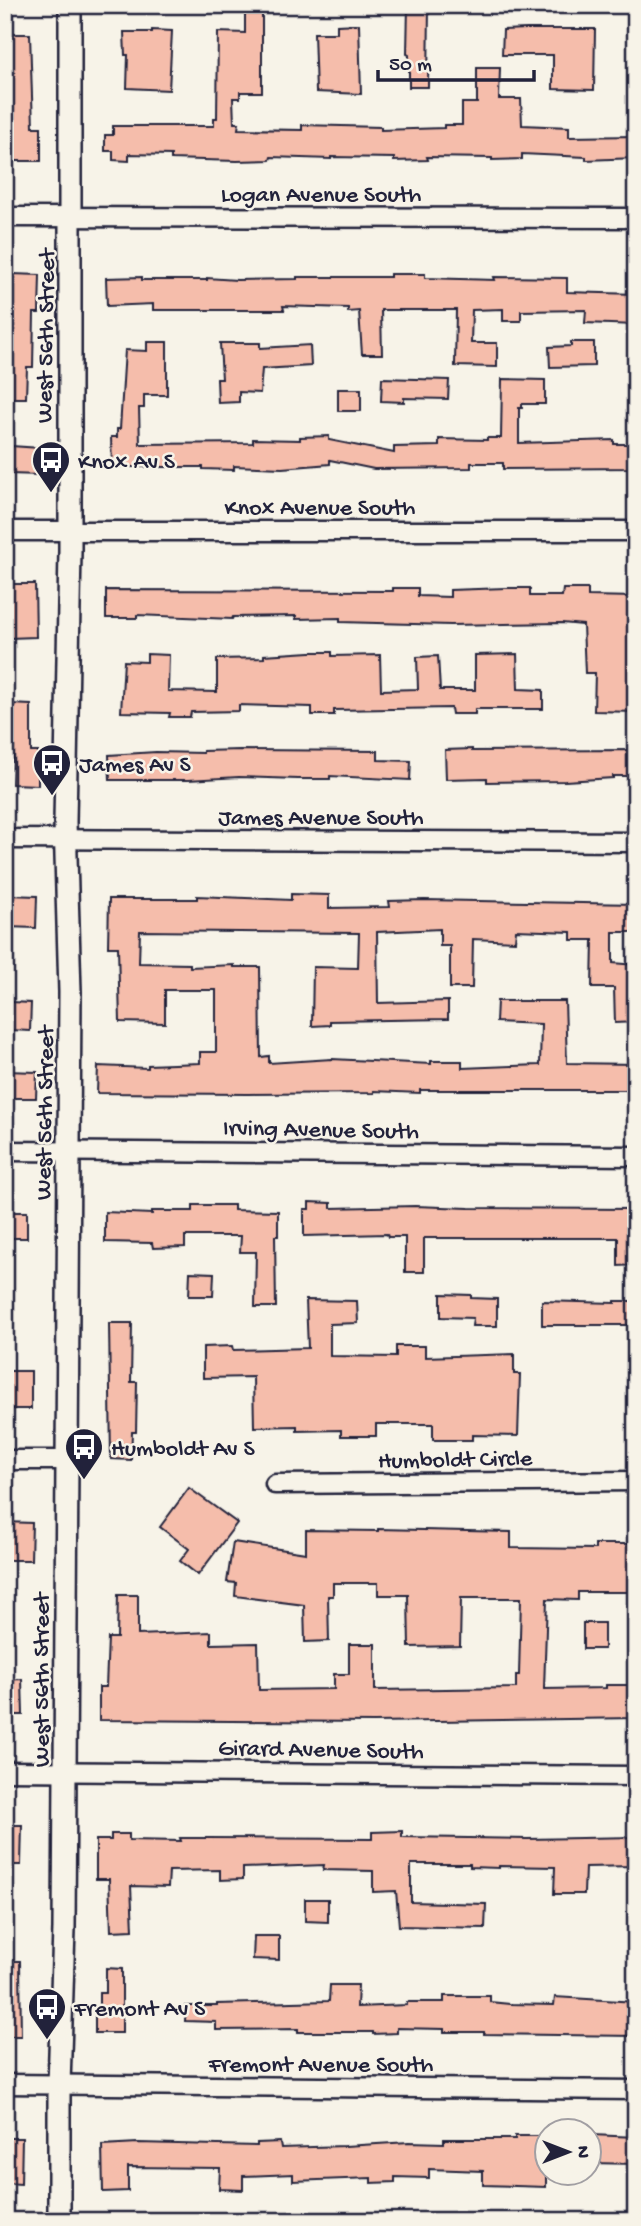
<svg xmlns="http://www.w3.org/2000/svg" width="641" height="2226" viewBox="0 0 641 2226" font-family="'Gochi Hand',sans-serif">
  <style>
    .building { fill: #f5bdab; stroke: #22223b; stroke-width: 2 }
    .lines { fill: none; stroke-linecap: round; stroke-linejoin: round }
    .minor-casing { stroke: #22223b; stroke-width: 23 }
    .tertiary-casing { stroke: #22223b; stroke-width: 26 }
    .minor { stroke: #f7f3e8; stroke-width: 18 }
    .tertiary { stroke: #f7f3e8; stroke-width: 21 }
    .labels { text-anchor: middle; stroke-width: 5; stroke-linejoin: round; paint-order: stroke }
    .street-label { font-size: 24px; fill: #22223b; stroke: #f7f3e8 }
    .poi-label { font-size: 24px; fill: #22223b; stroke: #f7f3e8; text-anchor: start }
  </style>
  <rect width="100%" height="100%" fill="#f7f3e8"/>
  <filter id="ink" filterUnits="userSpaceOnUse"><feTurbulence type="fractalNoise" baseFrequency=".0143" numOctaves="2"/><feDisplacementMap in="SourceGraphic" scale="14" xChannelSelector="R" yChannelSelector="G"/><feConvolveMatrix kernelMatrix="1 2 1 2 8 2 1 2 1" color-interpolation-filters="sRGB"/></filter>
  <g filter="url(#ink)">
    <path class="building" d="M245 5H262V92H240V98H233L234 123H239L238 129 302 130V125L381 127V130L444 128V125H462V103H477V68H500L499 99H521L522 125 569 127V137L636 136V158L586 160V157L522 154V159L492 160V158L427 157 428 160 394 161V158L331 157V159L271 157 270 160 237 161 171 159V155L129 154V161L113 160V151H105V135H113V126H214V118H217L218 32 245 33Z
      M408 5H429L428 87H409V55L407 54Z
      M359 24 361 94 316 92 314 33H337V25Z
      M527 29H595L594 90 553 89V55H502L503 30Z
      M152 30 172 31 169 90 127 88 128 55H125L124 32H152Z
      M9 34H30L33 127H41V161H10L11 101H9V90H5V67H9Z
      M12 274 40 275 39 313H34L33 367H27L26 398H5V343L10 344V340Z
      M390 274H425V278L495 280 494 277 567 278V292L636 294V325L585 323 586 310 521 311V321H503V309L472 310 471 343H497V367L455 366 456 310H381L382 354H362L359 311 348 312V308L283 306 284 310H153V304L107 306 106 278 142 277V280H207V278L237 280 297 279V277H390Z
      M147 342H167V395H144V408H139L140 444 253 443V439L300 440V437L329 436V440L394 453V447L439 446V439L487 440V438H501L502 379 545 380V404H522V408H519V443L614 440V444H636V468L503 469V463H471V468L374 469 330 460V464L282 468 234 466V470L203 469V467H112L111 437H117V429H120L125 350 147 351Z
      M571 342H594V366L550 367 549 347 571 346Z
      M220 343H260V348L310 345 311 366 262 369 260 393 239 392V402L218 403 217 379H222Z
      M382 378 449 380 448 399 404 398V402L381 401Z
      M338 389H361V411H338Z
      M11 446 40 448 39 475 10 474Z
      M8 584H35L36 637 9 638Z
      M393 588H418V596L450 597V590L506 588H530V596H562L563 589H588V596L636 597V712L594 711 595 673H585L583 625 562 623 451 625 340 622V618L296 619V616L233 617 232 619 137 615V618H106V590L393 591Z
      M310 652H332V656L380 655 381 690 418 689 417 657 438 656 440 690H475V655L517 654 518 689 543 690V709H475V714H452L451 708 334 710V715H312V707L239 705V711L191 712 190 717H169L170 713 121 712 124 661 147 662V654L169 655 168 691 217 692V659L264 658V655Z
      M10 704 31 705V752H38V785L12 784 14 727H9Z
      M472 749V751L636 750V776H613V778L565 781 487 782V778L446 779 445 750Z
      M240 750 378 751V760L411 761 410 780 330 776V779H298L239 777 188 780H110L109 755 156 752 203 753V751Z
      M291 894 329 895V908L390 907 389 901 424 900 636 904V932H613V963L636 965V1022L615 1023 614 988H592L593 940H571V932L516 930 515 941 473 939 472 988H450V946H440V929L377 932 378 1003 448 1001V1019L330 1021V1025L312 1026 313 967 358 968 359 933 140 931 139 963 190 964V967L234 965V967H260L261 1057 269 1056V1063L332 1059 431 1064V1061H462V1068L540 1065 541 1024 496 1022 497 1001H565L567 1063 636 1064V1090H420V1093L374 1091V1093L248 1094 97 1093 98 1066 148 1068V1065L200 1063V1052H216V990H165V1023L120 1022 118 947H108L109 899H197V896L291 900Z
      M8 895 37 896 36 928 7 927Z
      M11 1002 31 1003 30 1031 10 1030Z
      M5 1071 37 1072 36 1098H5Z
      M309 1202 331 1203V1208L415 1206 469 1208 636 1209V1265L618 1266V1238H424V1272H405V1237H388L387 1234 304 1236V1209H309Z
      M193 1205H234V1210L278 1211V1236H275L276 1307H255L256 1252H240L241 1236H185V1247L153 1248 152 1243 105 1242V1212L152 1214V1211H193Z
      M5 1212H27V1238H5Z
      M190 1272 214 1273 213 1296H189Z
      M441 1294 471 1295V1298L497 1299V1326H472L473 1318 441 1317Z
      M306 1300 357 1301 358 1323 330 1324V1356L396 1357V1346H425V1357L514 1354V1374H520L518 1436 472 1435V1440H433V1424H376V1436H341V1430L297 1431V1426L254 1427 253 1377 203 1378V1347L232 1346 233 1350 308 1348Z
      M542 1301 615 1303V1301H636V1325H542Z
      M109 1323H132L131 1382H137L136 1432H132L131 1460 111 1459Z
      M5 1371H31V1409H5Z
      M189 1488 237 1523 198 1575 180 1561 189 1549 160 1527Z
      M5 1522 32 1523 31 1560H5Z
      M378 1529 511 1532V1548L595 1549V1544H636V1592H578V1600L547 1599 544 1689 606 1688V1685H636V1718L374 1722 99 1720V1687H106L108 1638H117L118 1595H138V1635L211 1632V1644L258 1643 259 1690 334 1689V1674H349V1644H375V1690L516 1688V1675H519L521 1598H461L460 1646 409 1647 408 1595H378V1583H333V1596H328L329 1641 305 1642 304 1605 235 1596 236 1583 227 1582 233 1542 306 1553V1530L378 1531Z
      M583 1623H604V1649H583Z
      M22 1679 23 1715H5V1680Z
      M5 1825H22L21 1865H5Z
      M402 1831V1837L527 1839 636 1837V1866L585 1867 584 1894H554L555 1867 499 1866V1868L470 1867V1864H411V1902L486 1904 485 1928 399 1926 396 1891 373 1892V1871L323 1870 324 1865 243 1868V1879L220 1880V1870L169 1871 168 1887 131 1886 133 1930 111 1931 109 1879H96V1840H111V1834H129V1840L181 1841 180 1838H206L372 1839V1832Z
      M305 1899H328V1922L305 1921Z
      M254 1936H279V1960L253 1959Z
      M5 1961H20L21 2036H5Z
      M106 1968 122 1969V2033H95V2015H99V1993H106Z
      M330 1985H358L357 2007 407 2005V2002H444V1996H490V2002L510 2004 554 2005 555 1997 636 2002V2036L484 2034V2032H444V2029L397 2028V2033L373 2034V2032H298V2029L216 2030V2022L185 2021 186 2006H217V2004L329 2001Z
      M592 2135 636 2137V2164L591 2163Z
      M515 2136H546V2187L483 2185V2171L429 2169V2178L395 2177V2182L371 2183V2178L293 2181V2174L243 2176V2190L219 2189 220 2168 128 2167V2191L103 2192 102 2145 138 2143 257 2146V2143L280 2142 281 2148 345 2146 409 2142 444 2143V2139H515Z
      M5 2138H22L21 2184 5 2183Z"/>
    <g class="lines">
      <defs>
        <path id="minor" d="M5 217 636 218
          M5 531H636
          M5 839 636 842
          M5 1151 636 1156
          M5 1460H67
          M275 1484 636 1481
          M5 1771 636 1776
          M5 2084 636 2090"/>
        <path id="tertiary" d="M59 2221V2085L64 1929 70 992 65 822 70 551V5"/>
      </defs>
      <use href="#minor" class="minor-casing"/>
      <use href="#tertiary" class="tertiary-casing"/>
      <use href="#minor" class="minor"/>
      <use href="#tertiary" class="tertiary"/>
    </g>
  </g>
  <defs>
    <symbol id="bus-pin" viewBox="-11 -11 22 30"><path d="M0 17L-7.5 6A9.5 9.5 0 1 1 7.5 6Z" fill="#22223b" stroke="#f7f3e8"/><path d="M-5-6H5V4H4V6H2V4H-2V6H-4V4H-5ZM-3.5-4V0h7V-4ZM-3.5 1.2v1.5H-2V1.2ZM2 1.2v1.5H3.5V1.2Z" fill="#fff"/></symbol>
  </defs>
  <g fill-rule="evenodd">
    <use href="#bus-pin" x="29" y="438" width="44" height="60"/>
    <use href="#bus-pin" x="30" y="741" width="44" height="60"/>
    <use href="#bus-pin" x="62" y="1425" width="44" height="60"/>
    <use href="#bus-pin" x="25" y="1985" width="44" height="60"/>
  </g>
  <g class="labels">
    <g class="street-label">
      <text x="321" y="201">Logan Avenue South</text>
      <text transform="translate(44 336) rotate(-89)" y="8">West 56th Street</text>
      <text x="320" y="514">Knox Avenue South</text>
      <text x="321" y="824">James Avenue South</text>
      <text transform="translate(43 1113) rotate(-89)" y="8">West 56th Street</text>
      <text transform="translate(321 1128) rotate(1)" y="8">Irving Avenue South</text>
      <text transform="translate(455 1458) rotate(-1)" y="8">Humboldt Circle</text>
      <text transform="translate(40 1680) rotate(-90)" y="8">West 56th Street</text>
      <text transform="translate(321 1748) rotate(1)" y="8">Girard Avenue South</text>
      <text x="321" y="2071">Fremont Avenue South</text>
    </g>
    <g class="poi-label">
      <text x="78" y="468">Knox Av S</text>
      <text x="79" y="771">James Av S</text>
      <text x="111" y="1455">Humboldt Av S</text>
      <text x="74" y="2015">Fremont Av S</text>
    </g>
  </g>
  <rect width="641" height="2226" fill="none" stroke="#f7f3e8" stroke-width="28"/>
  <rect x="14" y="14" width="613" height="2198" fill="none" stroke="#22223b" stroke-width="2.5" filter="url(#ink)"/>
  <g transform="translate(568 2152) rotate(90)"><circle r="33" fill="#f7f3e8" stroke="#a29fa3" stroke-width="2"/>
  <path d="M0-5L12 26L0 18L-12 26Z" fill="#22223b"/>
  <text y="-10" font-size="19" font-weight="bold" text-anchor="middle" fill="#22223b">N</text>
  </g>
  <path d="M378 70v10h156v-10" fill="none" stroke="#22223b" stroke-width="3.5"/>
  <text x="389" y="70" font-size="21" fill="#22223b" stroke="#f7f3e8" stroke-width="5" paint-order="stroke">50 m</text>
</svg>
